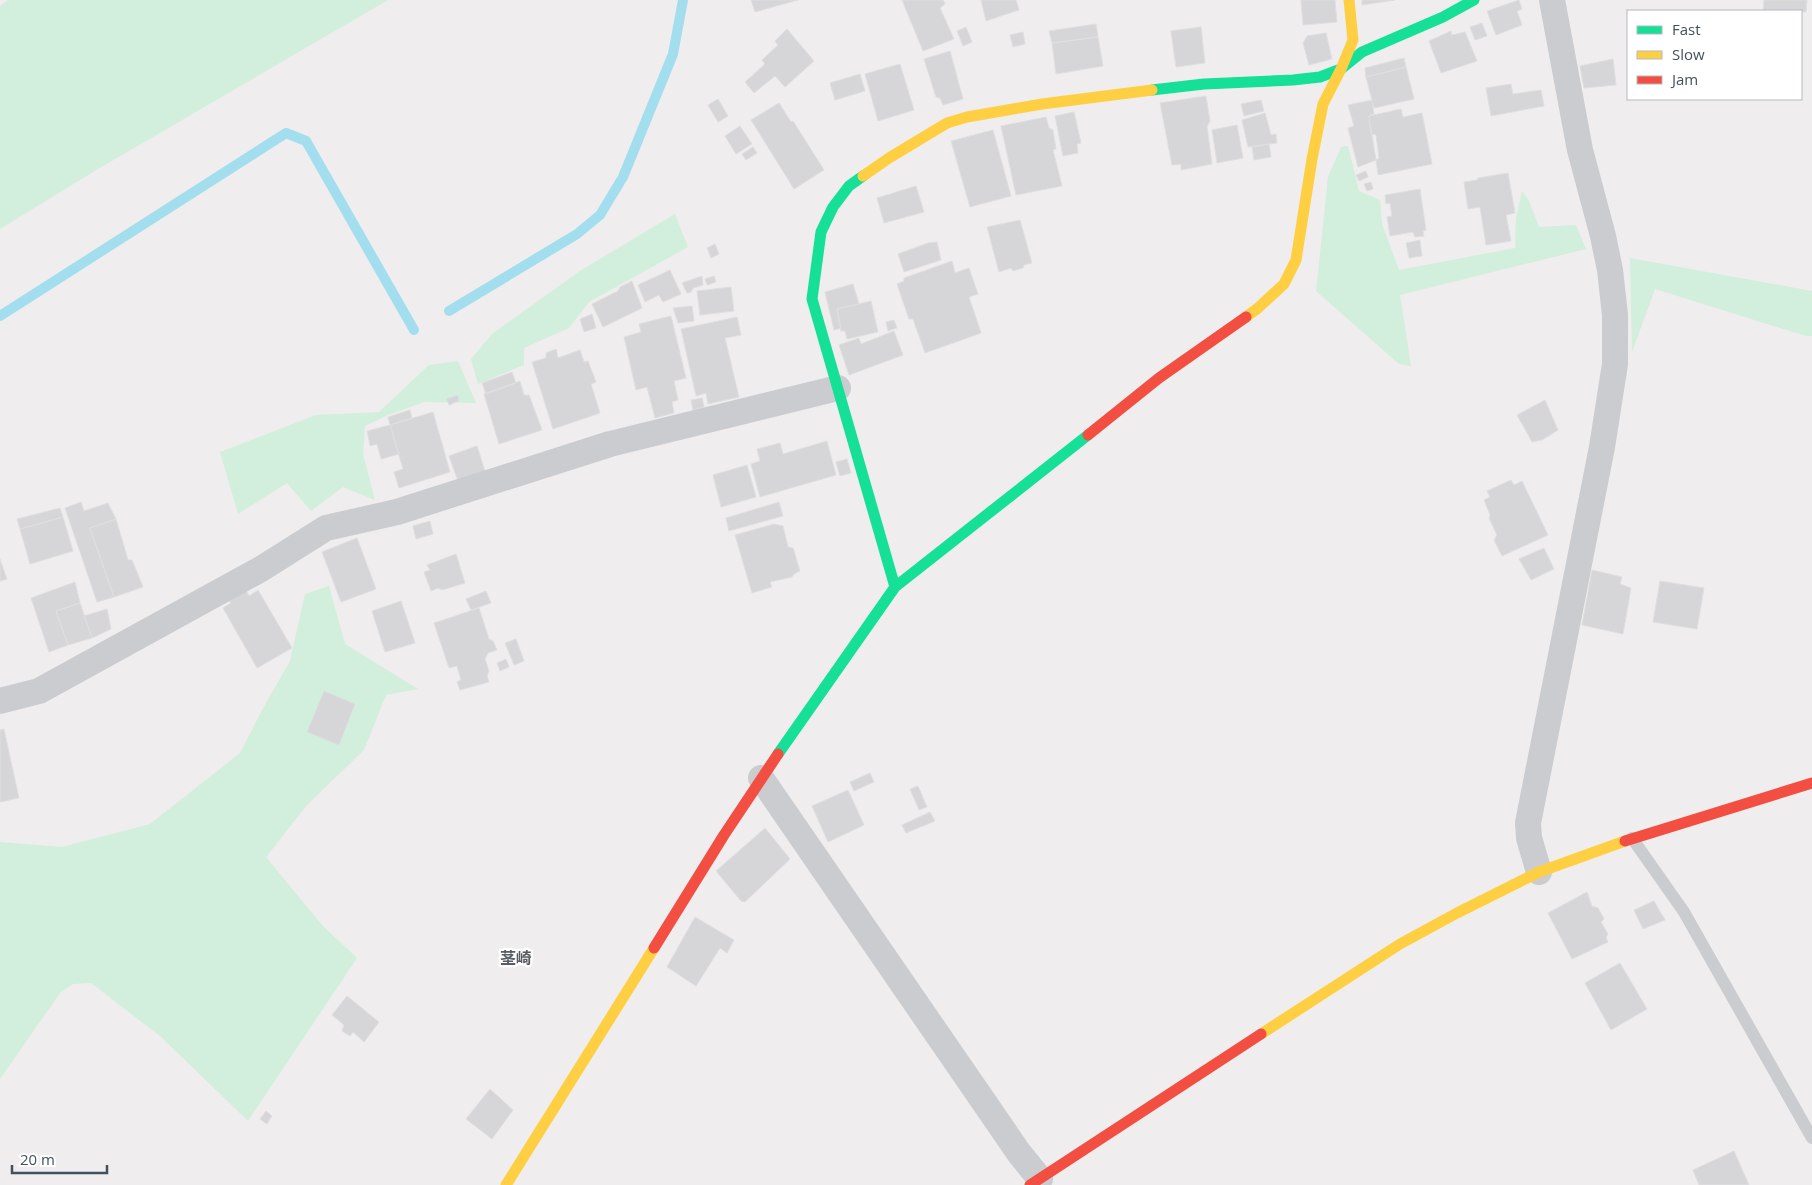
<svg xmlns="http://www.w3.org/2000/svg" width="1812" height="1185" viewBox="0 0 1812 1185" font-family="'Open Sans','Noto Sans JP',sans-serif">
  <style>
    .green { fill: #d1efdc }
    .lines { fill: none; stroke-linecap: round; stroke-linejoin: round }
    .stream { stroke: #a3deef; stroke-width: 10 }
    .building { fill: #d6d5d7; stroke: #e0dfe0 }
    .lane { stroke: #cacccf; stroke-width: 12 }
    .street { stroke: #cacccf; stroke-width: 26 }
    .fast { stroke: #16e098; stroke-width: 11 }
    .slow { stroke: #ffcf43; stroke-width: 11 }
    .jam { stroke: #f24e42; stroke-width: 11 }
    .labels { text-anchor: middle; stroke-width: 4.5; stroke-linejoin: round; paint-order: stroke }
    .quarter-label { font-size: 16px; font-weight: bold; fill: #595d62; stroke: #fff }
  </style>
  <rect width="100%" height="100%" fill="#efeded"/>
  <path class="green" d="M8 0H388L98 169 0 229V6Z
    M1348 146 1359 191 1380 200 1382 224 1399 270 1515 248 1516 218 1522 191 1529 201 1539 227 1576 225 1586 249 1400 295 1411 366 1399 364 1316 291 1328 177 1341 147Z
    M675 214 688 247 589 302 569 328 524 348V365L478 384 471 359 492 334 580 271Z
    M1630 258 1812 291V336H1806L1655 289 1632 352Z
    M458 361 476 403 424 402 386 416 365 426 363 454 375 500 343 487 311 511 287 483 238 514 220 452 316 415 379 412 429 365Z
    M329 586 345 644 418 689 386 695 364 750 307 805 266 857 322 925 357 958 248 1121 160 1036 91 983 73 984 60 993 0 1079V842L62 847 150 824 240 753 262 710 290 661 305 594Z"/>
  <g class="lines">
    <path class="stream" d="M449 311 577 234 600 215 623 177 673 54 683 0
      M0 316 286 133 306 141 414 330"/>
  </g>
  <path class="building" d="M751 0H798L755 12Z
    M902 0H943L945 4 940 8 954 39 923 51Z
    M981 0H1016L1019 10 986 21Z
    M1301 0H1335L1337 22 1303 25Z
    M1362 0H1395L1362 5Z
    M1519 0 1522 9 1517 11 1522 25 1496 35 1487 11Z
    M1764 0H1807L1806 12 1763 11Z
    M1482 23 1487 36 1475 40 1470 27Z
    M1096 24 1098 37 1052 43 1049 31Z
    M966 27 972 42 963 46 957 31Z
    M1201 27 1205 63 1176 67 1171 31Z
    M787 29 814 61 785 87 775 76 754 93 745 82 765 64 762 60 778 45 775 41Z
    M1451 31 1452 35 1465 32 1477 61 1441 73 1429 41Z
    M1023 32 1025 44 1013 47 1010 35Z
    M1326 33 1332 59 1309 65 1303 43 1307 36Z
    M1098 37 1103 66 1056 74 1052 43Z
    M950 51 963 99 943 105 940 98 936 97 924 59Z
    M1404 58 1406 67 1366 77 1365 68Z
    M1613 59 1616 85 1584 88 1580 66Z
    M900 64 914 110 878 121 865 74Z
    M1406 67 1414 99 1374 108 1366 77Z
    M860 74 865 91 835 100 830 83Z
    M1511 84 1513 94 1541 90 1544 106 1491 116 1486 88Z
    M1206 96 1210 121 1207 126 1212 164 1181 170V164L1172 165 1160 103Z
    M718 99 728 116 718 122 708 105Z
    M1261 100 1264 111 1244 116 1241 104Z
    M1372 100 1374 114 1369 116 1376 160 1358 167 1348 128 1354 126 1348 105Z
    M779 103 791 122 793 121 824 170 794 189 751 120Z
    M1401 109 1403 117 1422 113 1432 164 1378 175 1376 160 1379 158 1376 135 1371 134 1369 116Z
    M1074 112 1081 143 1077 144 1078 153 1063 156 1055 116Z
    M1265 113 1271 135 1276 134 1277 143 1248 147 1242 120Z
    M1046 117 1049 128 1053 130 1056 149 1053 150 1062 186 1016 195 1001 126Z
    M1237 125 1243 158 1217 163 1212 130Z
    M740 126 752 144 736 154 725 136Z
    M993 130 1011 196 970 207 951 141Z
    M1269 144 1271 157 1254 160 1252 147Z
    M753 147 757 153 746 160 742 154Z
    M1366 171 1368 177 1359 181 1356 175Z
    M1508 173 1515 213 1506 215 1511 241 1486 245 1480 207 1468 209 1464 182 1477 180 1478 178Z
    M1371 182 1373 189 1367 191 1364 184Z
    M916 186 924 212 884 223 877 198Z
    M1420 189 1426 230 1423 231 1424 236 1415 237 1413 232 1390 236 1387 217 1392 216 1390 203 1386 204 1385 195Z
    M1020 220 1032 263 1024 265 1023 268 1013 271 1011 268 999 272 987 227Z
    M1420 240 1422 256 1409 258 1406 243Z
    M937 242 941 260 904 272 898 254 928 243Z
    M715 244 719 254 711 258 707 248Z
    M952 261 955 273 969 268 978 294 969 297 981 333 925 353 913 319H909L897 284 904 281V278Z
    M670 270 681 294 663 302 659 295 645 302 638 285Z
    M702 276 703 285 693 288 691 292 687 293 682 283Z
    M714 276 716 282 707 285 705 279Z
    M632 281 642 308 603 327 592 304 618 291 620 287Z
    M853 284 859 304 837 309 841 328 834 330 825 292Z
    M731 287 734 311 700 315 697 291Z
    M871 301 878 332 847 339 845 331H841L837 309Z
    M692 306 694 321 678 323 673 308Z
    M592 314 596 328 584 332 580 319Z
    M671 316 686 378 674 381 678 400 672 402 674 413 655 418 647 387 636 390 624 337 641 332 639 324Z
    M737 317 741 335 725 338 739 397 708 404 706 393 696 396 681 329Z
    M894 320 897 328 888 331 886 322Z
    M894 331 903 355 849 375 839 345 859 338 861 344Z
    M556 349 558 358 580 350 584 362 588 361 596 382 591 384 600 413 553 429 532 362 546 358V353Z
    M512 372 516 383 486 394 482 383Z
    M520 381 524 395H529L542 430 499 444 484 394Z
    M458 395 459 401 449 405 446 399Z
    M702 398 704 407 693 410 691 400Z
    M1545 400 1558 430 1542 440 1532 442 1517 415Z
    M410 410 412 418 390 425 388 417Z
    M433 412 450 472 399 488 394 472 403 469 390 425Z
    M390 425 399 454 381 459 377 444 370 446 367 431Z
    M827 441 836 475 760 497 751 464 760 461 757 449 780 443 783 454Z
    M477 446 485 471 458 481 449 456Z
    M847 459 851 473 840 476 836 462Z
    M747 465 756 497 721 507 713 475Z
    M1511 480 1514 485 1522 481 1548 535 1502 556 1494 540 1497 535 1489 518 1490 515 1484 500 1490 497 1487 491Z
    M81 502 84 511 108 503 116 519 90 528 114 597 97 602 65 508Z
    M779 502 783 516 729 531 726 518Z
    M60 508 63 517 20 529 17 519Z
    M63 517 73 551 30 564 20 529Z
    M116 519 128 560H132L143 587 114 597 90 528Z
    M430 521 433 534 416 539 413 526Z
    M774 524 783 526 788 547 793 548 800 571 794 574 792 577 770 582 772 587 752 593 735 535Z
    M357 538 376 589 341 602 322 552Z
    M1544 548 1554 569 1531 580 1519 559Z
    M456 554 465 583 442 590 438 588 431 591 424 572 430 570 427 565Z
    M0 559 7 579 0 581Z
    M1592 570 1622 577 1620 584 1631 588 1623 634 1582 625Z
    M1660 581 1704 588 1697 629 1653 622Z
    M75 582 80 603 56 611 68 645 49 652 31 598Z
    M246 590 249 596 258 590 292 648 257 668 223 608 231 603 229 601Z
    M486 591 491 603 471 610 466 599Z
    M401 601 415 643 385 652 372 611Z
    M80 603 92 638 68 645 56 611Z
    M479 608 489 639 493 641 497 650 488 653 485 659 489 671 487 676 489 682 460 690 457 682 461 680 457 666 449 668 434 623Z
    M107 609 111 629 92 638 84 616Z
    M516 639 524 661 514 665 505 643Z
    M506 659 509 667 500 671 497 663Z
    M324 691 355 704 339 745 307 732Z
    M4 729 19 798 0 802V730Z
    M870 773 874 782 854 791 850 782Z
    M918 786 927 807 919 810 910 789Z
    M848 790 864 825 828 842 812 806Z
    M930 812 935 821 906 833 902 825Z
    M765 828 790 859 745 902 741 901 716 871Z
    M1587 892 1592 906 1598 908 1604 919 1601 922 1608 934 1606 937 1608 942 1572 959 1548 913Z
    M1654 901 1665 920 1643 929 1634 910Z
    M695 917 734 940 727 953 720 948 696 986 667 967Z
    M1620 963 1647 1009 1611 1030 1585 983Z
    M347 996 379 1022 364 1042 353 1032 350 1036 342 1031 344 1025 332 1015Z
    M490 1089 513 1110 492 1139 466 1119Z
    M266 1111 272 1116 267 1124 260 1119Z
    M1734 1151 1749 1185H1699L1693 1170Z"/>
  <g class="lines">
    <path class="lane" d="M1632 838 1684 912 1812 1138"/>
    <path class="street" d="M0 701 39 691 261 569 326 528 397 512 610 444 838 388
      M761 778 1019 1153 1040 1179
      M1539 872 1529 838 1528 823 1602 447 1615 364V315L1610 270 1603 236 1580 150 1552 0"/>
    <path class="fast" d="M1152 90 1204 84 1293 80 1320 77 1341 69 1362 52 1443 17 1474 0
      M863 176 849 186 833 207 821 232 812 299 895 587
      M778 754 895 587 1088 435"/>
    <path class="slow" d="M863 176 889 158 947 123 967 117 1042 104 1152 90
      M1246 317 1258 308 1284 284 1296 260 1312 159 1323 104 1341 69 1353 40 1349 0
      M1261 1034 1400 944 1457 913 1539 872 1625 841
      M506 1185 654 948"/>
    <path class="jam" d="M1088 435 1159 378 1246 317
      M1625 841 1812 783
      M654 948 724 835 778 754
      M1030 1185 1261 1034"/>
  </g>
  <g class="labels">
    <g class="quarter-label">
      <text x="516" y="964">茎崎</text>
    </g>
  </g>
  <rect x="1627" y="10" width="175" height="90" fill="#ffffff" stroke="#b4b9bd"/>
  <rect x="1637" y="26" width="25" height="8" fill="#16e098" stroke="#b4b9bd"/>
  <text x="1672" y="35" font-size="15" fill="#44505b">Fast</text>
  <rect x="1637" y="51" width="25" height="8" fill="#ffcf43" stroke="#b4b9bd"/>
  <text x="1672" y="60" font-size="15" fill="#44505b">Slow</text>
  <rect x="1637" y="76" width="25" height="8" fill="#f24e42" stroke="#b4b9bd"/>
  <text x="1672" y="85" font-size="15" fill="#44505b">Jam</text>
  <path d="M12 1165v8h95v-8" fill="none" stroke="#44505b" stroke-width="2.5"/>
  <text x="20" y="1165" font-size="15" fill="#44505b" stroke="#ffffff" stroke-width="4" paint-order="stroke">20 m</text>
</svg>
